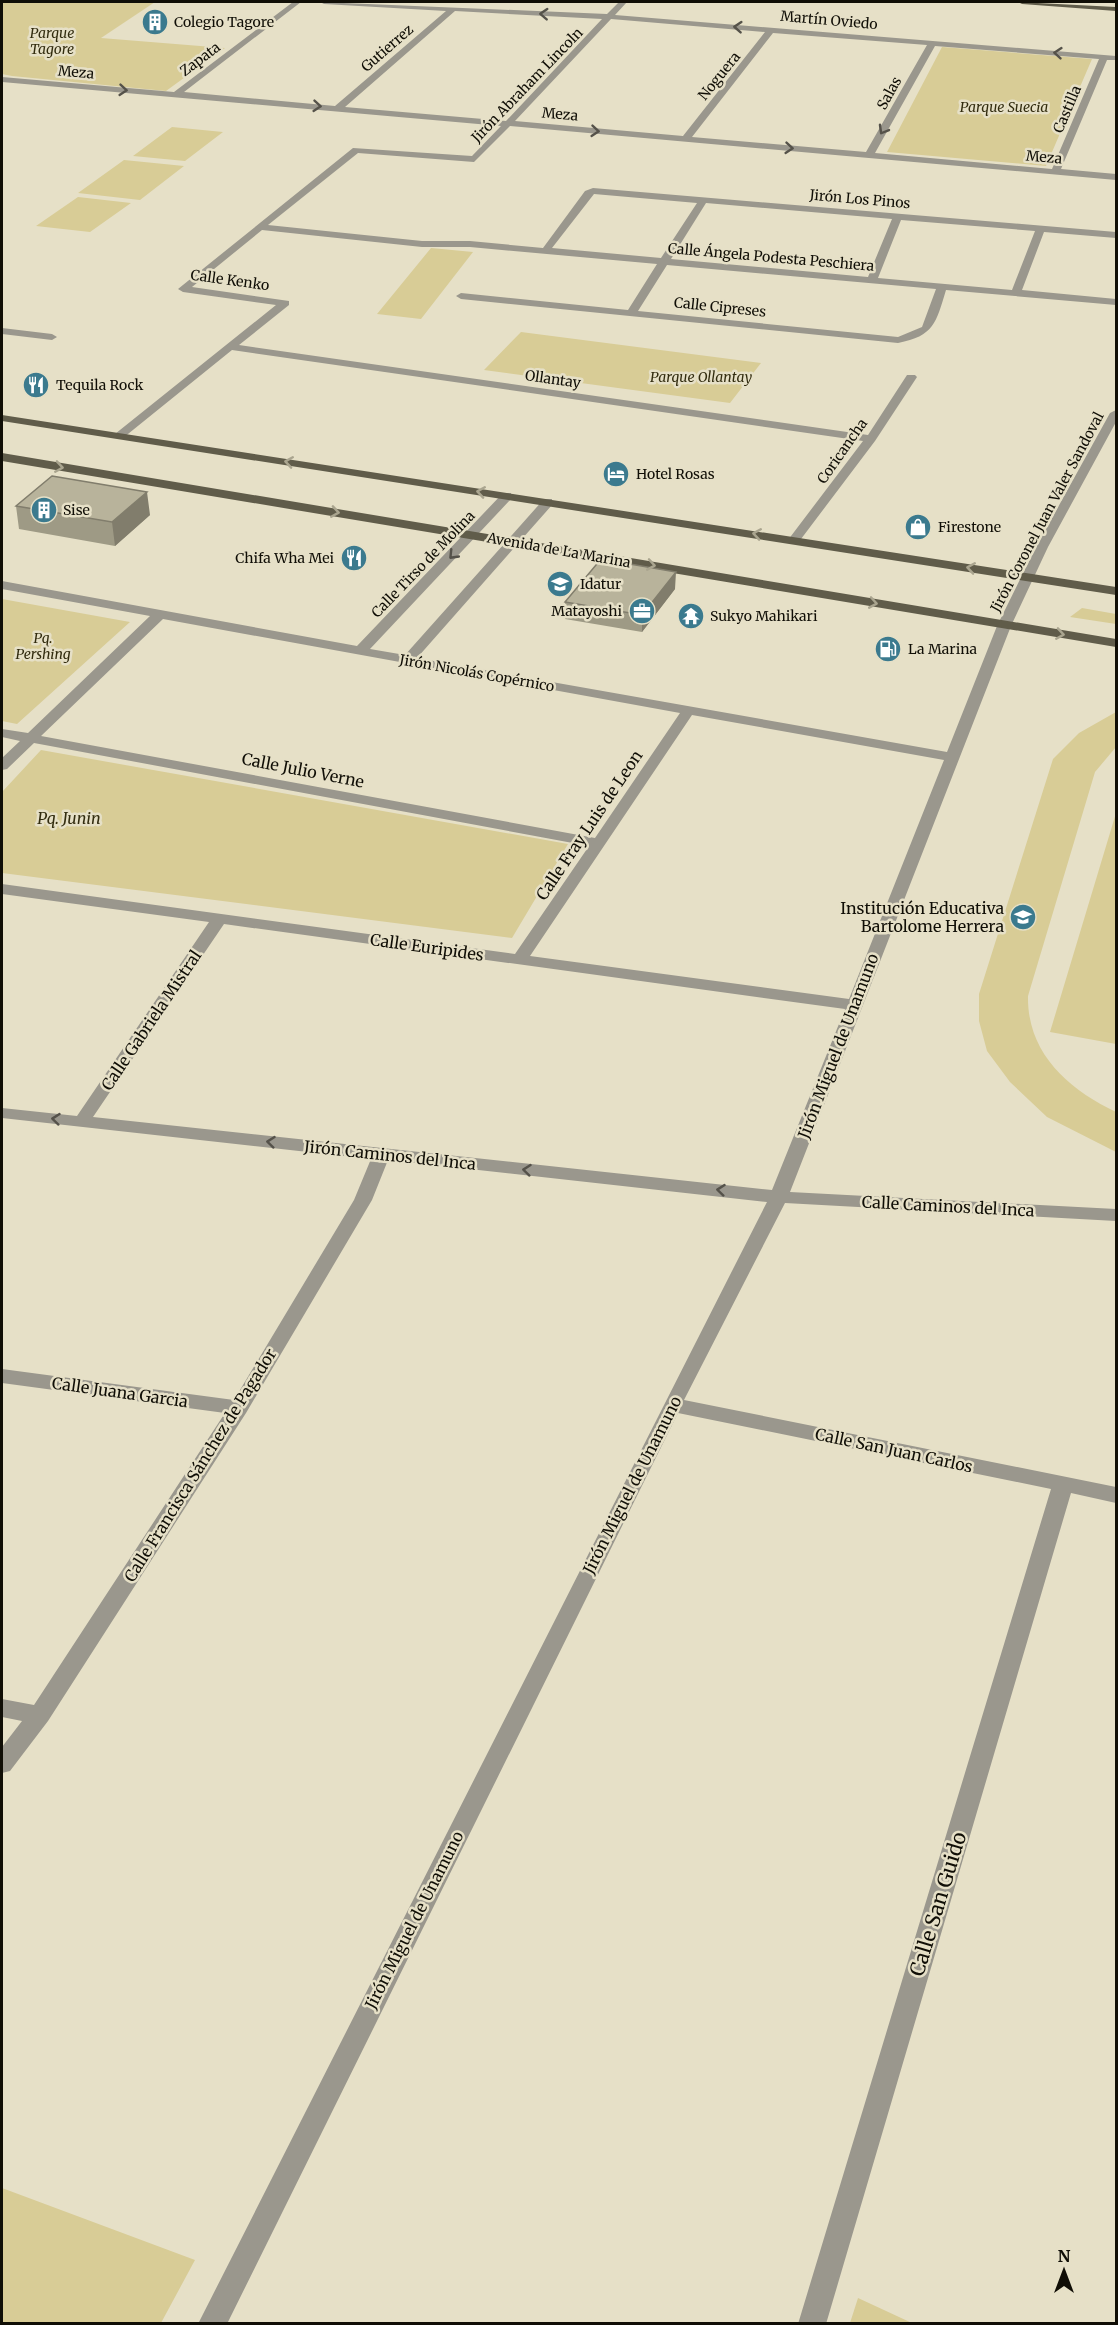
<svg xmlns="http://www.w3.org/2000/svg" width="1118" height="2325" viewBox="0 0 1118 2325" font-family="Merriweather,serif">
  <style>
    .green { fill: #d8cc96 }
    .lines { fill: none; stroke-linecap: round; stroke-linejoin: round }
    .minor { fill: #9a978d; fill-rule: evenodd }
    .major { fill: #605c4a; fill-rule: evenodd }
    .wall { fill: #9e9a85 }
    .shaded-wall { fill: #817d6c }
    .building { fill: #b8b39b; stroke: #817d6c; stroke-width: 1.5 }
    .oneway { stroke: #55524a }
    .oneway2 { stroke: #aaa58f }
    .labels { text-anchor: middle; stroke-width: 5; stroke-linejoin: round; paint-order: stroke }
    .far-street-label { font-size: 14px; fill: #100e06; stroke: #e6e0c7 }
    .far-poi-label { font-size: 14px; fill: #100e06; stroke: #e6e0c7; text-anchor: start }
    .far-park-label { font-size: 14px; font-style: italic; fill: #322c0f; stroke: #e6e0c7 }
    .street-label { font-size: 16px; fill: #100e06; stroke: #e6e0c7 }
    .park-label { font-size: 16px; font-style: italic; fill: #322c0f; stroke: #e6e0c7 }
    .poi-label { font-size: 16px; fill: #100e06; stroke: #e6e0c7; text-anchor: end }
    .near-street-label { font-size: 20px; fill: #100e06; stroke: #e6e0c7 }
  </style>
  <rect width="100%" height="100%" fill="#e6e0c7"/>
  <path class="green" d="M2 2H155L101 38 225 48 166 91 12 76 2 74Z
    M942 47 1092 59 1046 166 887 152Z
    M172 127 223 132 185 161 133 156Z
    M124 160 184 166 140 200 78 193Z
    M78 197 131 203 90 232 36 226Z
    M431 248 473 252 421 319 377 314Z
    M521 332 761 363 730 403 484 370Z
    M2 599 130 622 17 724 2 721Z
    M1082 608 1116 614V624L1070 617Z
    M1116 712V747L1095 772 1028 996C1027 1053 1068 1089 1116 1112V1152L1047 1117 1010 1082 987 1051 979 1021V994L1053 759 1079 733Z
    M41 750 568 844 512 938 2 873V792Z
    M1116 813V1044L1050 1032Z
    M2 2188 195 2260 161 2323H2Z
    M858 2298 912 2323H850Z"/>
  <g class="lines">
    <path class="minor" d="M293 2H301L184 92 335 106 446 11 324 4 320 2 607 14 619 2H627L615 15 1116 56V60H1107L1061 169 1116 174V180L510 126 474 162 358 153 268 225 422 241H470L543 248 585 191 593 188 1116 232V238L1044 232 1022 290 1116 299V305L946 290C936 323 934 336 898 343L461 299 456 296 461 293 628 310 657 264 470 247H422L262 230 192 287 289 301V305L239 345 868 435 907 375H915L917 377 875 441 798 543 794 544 788 540 863 441 232 350 123 438H115V434L276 305 183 292 178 289 353 148 472 156 501 126 2 82V77L174 92ZM455 11 602 19 506 121 345 107ZM611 19 765 32 683 136 515 121ZM773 33 927 45 866 152 692 137ZM935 46 1099 59 1052 169 875 153ZM594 194 697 203 661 258 552 248ZM706 203 892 219 868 277 671 259ZM901 220 1035 231 1012 290 878 278ZM667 265 936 289 922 327 898 337 638 311Z
      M2 328 52 334 57 337 52 340 2 334Z
      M1116 410V422L1048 547 1011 626 790 1192 1116 1209V1221L785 1203 684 1400 1116 1487V1503L1071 1493 826 2324H798L1051 1489 678 1413 227 2324H198L767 1202 388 1160 372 1200 246 1413 48 1721 10 1771 2 1773V1747L22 1721 2 1717V1699L34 1705 225 1413 2 1383V1369L234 1400 354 1200 371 1159 2 1118V1108L77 1116 209 922 2 894V884L515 954 589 846 34 743 7 769 2 770V758L20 741 2 737V729L28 733 150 616 2 589V581L357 646 503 493H511V499L370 649 405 655 544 499H552V505L417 658 947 752 997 626 1036 547 1110 413ZM163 619 680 713 595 838 41 736ZM692 715 944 760 849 999 530 956ZM224 924 845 1009 772 1190 93 1117Z"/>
    <path class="major" d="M1018 2 1116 7V11L1022 4Z
      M2 415 1116 587V595L2 421Z
      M2 453 1116 639V647L2 461Z"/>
  </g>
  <path class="wall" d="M16 506 150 515 115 546 19 529Z
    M675 589 642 632 565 619V602Z"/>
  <path class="shaded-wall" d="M147 492 150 515 115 546 112 522Z
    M676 572 675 589 642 632V615Z"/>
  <path class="building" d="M52 476 147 492 112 522 16 506Z
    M601 559 676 572 642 615 565 602Z"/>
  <defs><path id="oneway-chevron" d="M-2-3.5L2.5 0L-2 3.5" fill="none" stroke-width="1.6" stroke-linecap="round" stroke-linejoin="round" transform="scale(1.5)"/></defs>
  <g class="oneway">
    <use href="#oneway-chevron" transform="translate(544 14) rotate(-177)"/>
    <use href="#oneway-chevron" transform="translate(738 27) rotate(-176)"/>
    <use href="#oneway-chevron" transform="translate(1058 53) rotate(-175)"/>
    <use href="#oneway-chevron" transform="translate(123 90) rotate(5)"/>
    <use href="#oneway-chevron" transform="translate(317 106) rotate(5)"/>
    <use href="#oneway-chevron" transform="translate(883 130) rotate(120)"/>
    <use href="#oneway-chevron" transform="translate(595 131) rotate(5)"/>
    <use href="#oneway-chevron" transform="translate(789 148) rotate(5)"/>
    <use href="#oneway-chevron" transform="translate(453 555) rotate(134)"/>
    <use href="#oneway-chevron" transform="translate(56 1119) rotate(-174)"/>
    <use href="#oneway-chevron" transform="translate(271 1142) rotate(-174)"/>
    <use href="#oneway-chevron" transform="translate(527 1170) rotate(-174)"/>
    <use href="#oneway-chevron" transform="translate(721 1190) rotate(-174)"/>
  </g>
  <g class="oneway2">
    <use href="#oneway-chevron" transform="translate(289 462) rotate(-171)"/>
    <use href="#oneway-chevron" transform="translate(59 467) rotate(9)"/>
    <use href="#oneway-chevron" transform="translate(481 492) rotate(-171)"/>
    <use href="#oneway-chevron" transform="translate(335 512) rotate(9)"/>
    <use href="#oneway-chevron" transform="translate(757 534) rotate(-171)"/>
    <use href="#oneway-chevron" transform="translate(651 565) rotate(10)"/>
    <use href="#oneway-chevron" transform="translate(971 568) rotate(-171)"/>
    <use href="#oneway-chevron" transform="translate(873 603) rotate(10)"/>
    <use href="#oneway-chevron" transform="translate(1060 634) rotate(9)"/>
  </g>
  <defs>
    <symbol id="building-disc" viewBox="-11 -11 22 22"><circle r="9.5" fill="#3b7a8e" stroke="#e6e0c7"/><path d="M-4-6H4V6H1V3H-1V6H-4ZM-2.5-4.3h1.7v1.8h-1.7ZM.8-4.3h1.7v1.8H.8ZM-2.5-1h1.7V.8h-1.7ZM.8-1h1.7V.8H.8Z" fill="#fff"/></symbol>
    <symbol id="restaurant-disc" viewBox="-11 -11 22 22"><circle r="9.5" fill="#3b7a8e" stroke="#e6e0c7"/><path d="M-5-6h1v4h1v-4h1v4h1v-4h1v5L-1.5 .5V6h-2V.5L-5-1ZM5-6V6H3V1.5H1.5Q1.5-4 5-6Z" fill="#fff"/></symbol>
    <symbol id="hotel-disc" viewBox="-11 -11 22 22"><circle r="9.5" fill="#3b7a8e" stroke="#e6e0c7"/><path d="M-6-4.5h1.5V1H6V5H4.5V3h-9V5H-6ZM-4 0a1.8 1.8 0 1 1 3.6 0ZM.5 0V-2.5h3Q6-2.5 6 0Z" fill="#fff"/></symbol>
    <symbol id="shop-disc" viewBox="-11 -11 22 22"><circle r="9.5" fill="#3b7a8e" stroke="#e6e0c7"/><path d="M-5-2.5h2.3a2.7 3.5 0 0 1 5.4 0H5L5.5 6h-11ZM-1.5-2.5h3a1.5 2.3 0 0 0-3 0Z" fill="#fff"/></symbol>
    <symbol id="school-disc" viewBox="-11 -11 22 22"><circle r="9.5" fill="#3b7a8e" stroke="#e6e0c7"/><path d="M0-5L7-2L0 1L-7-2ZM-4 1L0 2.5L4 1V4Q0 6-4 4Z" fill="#fff"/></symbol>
    <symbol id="office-disc" viewBox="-11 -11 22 22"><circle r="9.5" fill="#3b7a8e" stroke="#e6e0c7"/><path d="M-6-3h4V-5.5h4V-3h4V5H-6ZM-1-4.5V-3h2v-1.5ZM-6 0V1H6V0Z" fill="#fff"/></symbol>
    <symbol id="temple-disc" viewBox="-11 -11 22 22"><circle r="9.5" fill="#3b7a8e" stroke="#e6e0c7"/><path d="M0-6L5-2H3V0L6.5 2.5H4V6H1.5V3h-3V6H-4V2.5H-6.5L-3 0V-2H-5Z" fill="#fff"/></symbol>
    <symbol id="fuel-disc" viewBox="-11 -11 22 22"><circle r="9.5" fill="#3b7a8e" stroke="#e6e0c7"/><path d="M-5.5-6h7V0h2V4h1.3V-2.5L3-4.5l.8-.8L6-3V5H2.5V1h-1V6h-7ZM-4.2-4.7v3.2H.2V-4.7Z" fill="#fff"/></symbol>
  </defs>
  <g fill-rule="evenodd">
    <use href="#building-disc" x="140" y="7" width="30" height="30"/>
    <use href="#restaurant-disc" x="21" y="370" width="30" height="30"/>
    <use href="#hotel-disc" x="601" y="459" width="30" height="30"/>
    <use href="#building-disc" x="29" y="495" width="30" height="30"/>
    <use href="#shop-disc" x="903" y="512" width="30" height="30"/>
    <use href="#restaurant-disc" x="339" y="543" width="30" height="30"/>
    <use href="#school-disc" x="545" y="569" width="30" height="30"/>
    <use href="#office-disc" x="627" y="596" width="30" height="30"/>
    <use href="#temple-disc" x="676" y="601" width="30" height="30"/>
    <use href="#fuel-disc" x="873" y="634" width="30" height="30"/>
    <use href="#school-disc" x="1008" y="902" width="30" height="30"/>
  </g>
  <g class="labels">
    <g class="far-street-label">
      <text transform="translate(829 20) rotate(5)" y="5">Martín Oviedo</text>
      <text transform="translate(387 48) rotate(-41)" y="5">Gutierrez</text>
      <text transform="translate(200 59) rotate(-37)" y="5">Zapata</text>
      <text transform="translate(76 72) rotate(5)" y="5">Meza</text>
      <text transform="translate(719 76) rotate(-51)" y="5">Noguera</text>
      <text transform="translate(527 85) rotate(-46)" y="5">Jirón Abraham Lincoln</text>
      <text transform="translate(889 93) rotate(-61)" y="5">Salas</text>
      <text transform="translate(1067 109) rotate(-67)" y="5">Castilla</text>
      <text transform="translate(560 114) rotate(5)" y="5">Meza</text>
      <text transform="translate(1044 157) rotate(5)" y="5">Meza</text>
      <text transform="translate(860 199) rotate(5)" y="5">Jirón Los Pinos</text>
      <text transform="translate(771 257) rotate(5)" y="5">Calle Ángela Podesta Peschiera</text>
      <text transform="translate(230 280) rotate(8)" y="5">Calle Kenko</text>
      <text transform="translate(720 307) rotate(6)" y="5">Calle Cipreses</text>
      <text transform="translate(553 379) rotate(8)" y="5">Ollantay</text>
      <text transform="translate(842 451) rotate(-55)" y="5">Coricancha</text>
      <text transform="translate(1047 512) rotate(-62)" y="5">Jirón Coronel Juan Valer Sandoval</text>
      <text transform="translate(559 550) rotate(10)" y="5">Avenida de La Marina</text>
      <text transform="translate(423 564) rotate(-46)" y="5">Calle Tirso de Molina</text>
      <text transform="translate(477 673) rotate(10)" y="5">Jirón Nicolás Copérnico</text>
    </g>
    <g class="far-poi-label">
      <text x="174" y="27">Colegio Tagore</text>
      <text x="56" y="390">Tequila Rock</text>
      <text x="636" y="479">Hotel Rosas</text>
      <text x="63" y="515">Sise</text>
      <text x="938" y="532">Firestone</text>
      <text x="334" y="563" text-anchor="end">Chifa Wha Mei</text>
      <text x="580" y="589">Idatur</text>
      <text x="622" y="616" text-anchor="end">Matayoshi</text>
      <text x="710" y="621">Sukyo Mahikari</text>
      <text x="908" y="654">La Marina</text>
    </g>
    <g class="far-park-label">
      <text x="52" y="38">Parque<tspan x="52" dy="16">Tagore</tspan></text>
      <text x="1004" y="112">Parque Suecia</text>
      <text x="701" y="382">Parque Ollantay</text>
      <text x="43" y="643">Pq.<tspan x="43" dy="16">Pershing</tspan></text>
    </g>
    <g class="street-label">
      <text transform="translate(303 770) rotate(11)" y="6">Calle Julio Verne</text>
      <text transform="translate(589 825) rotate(-56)" y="6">Calle Fray Luis de Leon</text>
      <text transform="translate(427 947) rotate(8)" y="6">Calle Euripides</text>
      <text transform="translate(151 1020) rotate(-56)" y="6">Calle Gabriela Mistral</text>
      <text transform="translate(838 1046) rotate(-69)" y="6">Jirón Miguel de Unamuno</text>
      <text transform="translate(390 1155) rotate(6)" y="6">Jirón Caminos del Inca</text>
      <text transform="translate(948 1206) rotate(3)" y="6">Calle Caminos del Inca</text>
      <text transform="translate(120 1392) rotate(8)" y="6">Calle Juana Garcia</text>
      <text transform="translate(894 1450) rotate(12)" y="6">Calle San Juan Carlos</text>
      <text transform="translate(200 1465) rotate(-58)" y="6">Calle Francisca Sánchez de Pagador</text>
      <text transform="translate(632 1485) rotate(-63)" y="6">Jirón Miguel de Unamuno</text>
      <text transform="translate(414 1920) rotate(-63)" y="6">Jirón Miguel de Unamuno</text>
    </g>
    <g class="park-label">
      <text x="69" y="824">Pq. Junin</text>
    </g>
    <g class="poi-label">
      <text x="1004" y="914">Institución Educativa<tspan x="1004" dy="18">Bartolome Herrera</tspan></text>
    </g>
    <g class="near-street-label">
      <text transform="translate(938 1904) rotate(-73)" y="7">Calle San Guido</text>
    </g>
  </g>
  <rect width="1118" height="2325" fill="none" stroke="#100e06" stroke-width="6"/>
  <g transform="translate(1064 2271)" stroke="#e6e0c7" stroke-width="4.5" paint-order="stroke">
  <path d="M0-4.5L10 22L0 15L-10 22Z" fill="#100e06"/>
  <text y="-9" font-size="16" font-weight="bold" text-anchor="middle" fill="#100e06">N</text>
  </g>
</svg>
